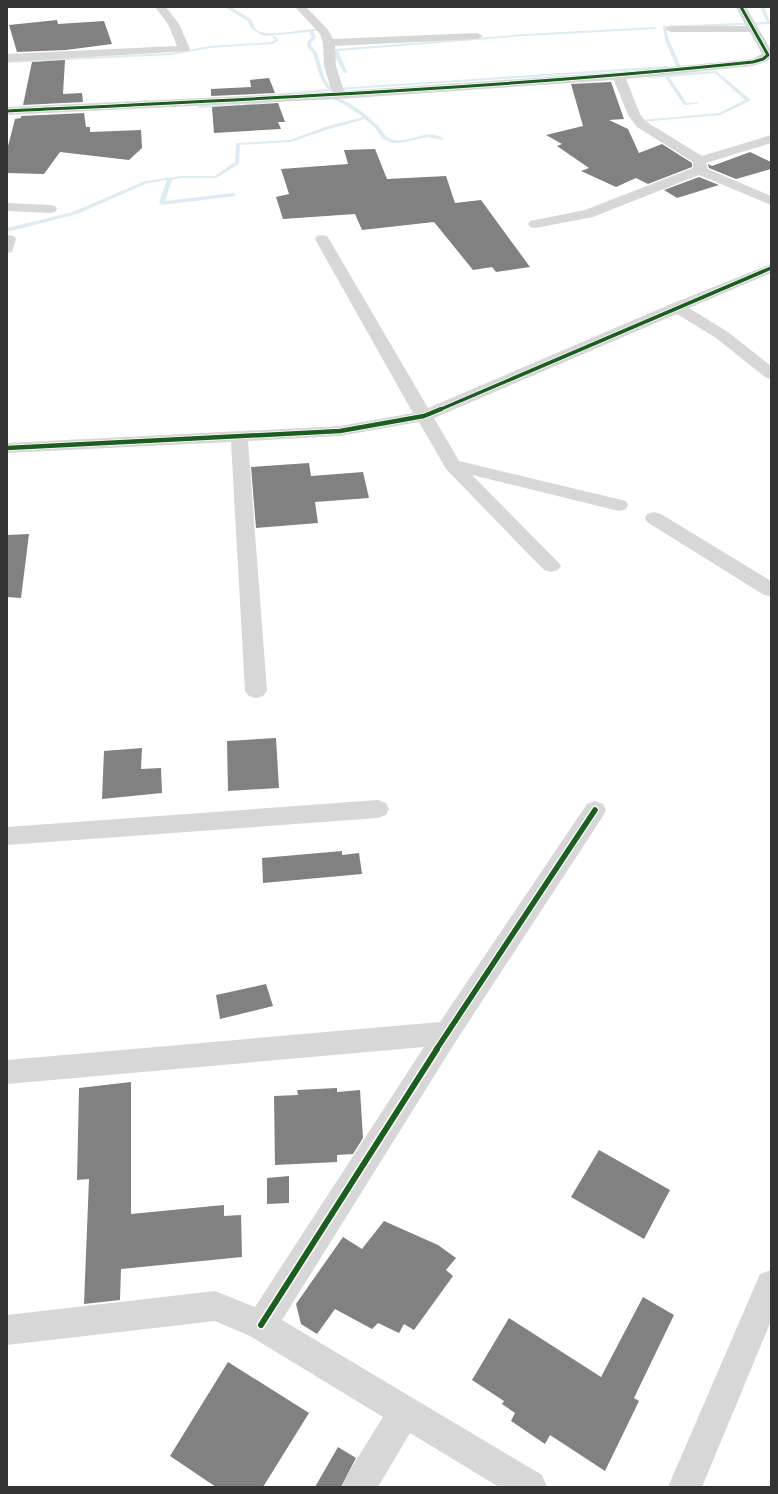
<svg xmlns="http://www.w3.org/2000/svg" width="778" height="1494" viewBox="0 0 778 1494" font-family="'Roboto Condensed',sans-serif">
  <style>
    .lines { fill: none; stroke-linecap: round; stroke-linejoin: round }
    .stream { fill: #ddebf3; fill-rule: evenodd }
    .building { fill: #818181 }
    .street { fill: #d7d7d7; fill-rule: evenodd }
    .cycleway-far4-casing { stroke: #fff; stroke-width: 4.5 }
    .cycleway-far3-casing { stroke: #fff; stroke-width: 5 }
    .cycleway-far2-casing { stroke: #fff; stroke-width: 6 }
    .cycleway-far1-casing { stroke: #fff; stroke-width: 8 }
    .cycleway-casing { stroke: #fff; stroke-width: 9 }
    .cycleway-far4 { stroke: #1b5e20; stroke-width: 3 }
    .cycleway-far3 { stroke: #1b5e20; stroke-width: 3.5 }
    .cycleway-far2 { stroke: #1b5e20; stroke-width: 4.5 }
    .cycleway-far1 { stroke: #1b5e20; stroke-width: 5.5 }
    .cycleway { stroke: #1b5e20; stroke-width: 6 }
  </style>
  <rect width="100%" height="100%" fill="#fff"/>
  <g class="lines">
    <path class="stream" d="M225 7H230L251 19C252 22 253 26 255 28 264 40 302 28 316 29V31H313L316 37 311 43V46L317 53 324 77 332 90V91L258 97V95H260L327 89 320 77 313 53 307 46V43L312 37 309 32 266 36 261 35 252 29 248 21Z
      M760 7H764L771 24 666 28 669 40 683 72 679 73 665 40 663 26 767 22Z
      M655 27 656 29 525 36 338 51 347 72 345 73 343 72 333 52 336 49 525 34Z
      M274 36 279 40 273 44 210 48 171 55 7 63V61L171 53 210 46 272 42 275 40 272 37Z
      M666 66H668V68L337 90 335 89 337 88Z
      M716 71 750 99V101L720 115 641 122 639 121 641 120 719 113 745 100 715 73 669 77 687 103 698 102 700 103 686 105H684L665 77 649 78 647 77 666 74Z
      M335 97C351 102 366 114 378 126 383 130 384 137 391 139 408 146 426 126 444 139L442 140 428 137 400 143H392L383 139 376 129 365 119 329 129 291 142 240 145 239 164 216 178H180L172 180 165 201 233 193 235 194V196L162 205 159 203 167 180 148 183 77 214 7 232V228L73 212 145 181 180 176H215L235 162 236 143 290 140 325 127 363 117 345 105 333 99V98Z
      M268 101 270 102V103L245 105 243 104 245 103Z
      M238 104H240V106L199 108 197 107 199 106Z"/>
  </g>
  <path class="building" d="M57 20 58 24 104 21 112 44 66 50 17 52 9 25Z
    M65 60 63 94 82 93 83 102 23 105 32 62Z
    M269 78 275 93 211 96V89L251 87 250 80Z
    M611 82 624 119 609 120 628 129 639 153 662 144 692 163V167L648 184 636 178 616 187 581 171 589 168 557 146 562 144 546 135 583 126 571 84Z
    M278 103 285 122H278L281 129 214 133 212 107Z
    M84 113 86 127H90V132L141 130 142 148 129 160 60 152 44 174 7 173V150L15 119 21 118V116Z
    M375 149 387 179 446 176 455 203 481 200 530 267 496 272 492 267 473 270 434 222 362 230 355 214 283 219 276 197 289 194 281 169 348 164 344 150Z
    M750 152 771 162V169L736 179 709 168 708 164 712 166Z
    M699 177 719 185 677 198 664 190Z
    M309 463 311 476 363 472 369 498 315 502 318 523 256 528 251 467Z
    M29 534 21 598 7 597V535Z
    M276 738 279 788 228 791 227 741Z
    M142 748 141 769 161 768 162 793 102 799 104 751Z
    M342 851V855L359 853 362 874 263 883 262 858Z
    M266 984 273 1006 220 1019 216 995Z
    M131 1082V1214L224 1205V1216L241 1215 242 1257 121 1269 120 1300 84 1304 89 1179 77 1180 79 1088Z
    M337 1088V1092L360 1090 363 1138 353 1154 337 1155V1162L275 1165 274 1096 298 1095 297 1090Z
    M599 1150 670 1190 644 1239 571 1197Z
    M289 1176V1203L267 1204V1178Z
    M384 1221 438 1245 456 1258 446 1270 453 1276 414 1330 404 1324 399 1333 378 1323 372 1329 335 1309 317 1334 301 1324 296 1304 343 1237 362 1249Z
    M643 1297 674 1315 634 1398 639 1401 605 1471 550 1435 545 1444 511 1421 515 1413 502 1404 504 1401 472 1380 509 1318 601 1377Z
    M228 1362 309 1413 263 1487H216L170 1456Z
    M338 1447 356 1458 341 1487H315Z"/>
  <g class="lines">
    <path class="street" d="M155 7H166L179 24 190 49 188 51 7 62V54L177 46 168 24Z
      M295 7H306L329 31 333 39 477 33 483 36 477 39 335 46 336 66 344 91 619 72 752 59 762 54 750 32H671L665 29 671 26H746L736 7H746L771 50V58L767 61 753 66 626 79 640 114 645 121 702 156 771 135V143L706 163 708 169 771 196V205L699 175 593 217 535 228 530 227 528 224 530 221 585 210 693 168V162L637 127 628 115 614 80 339 99 7 115V107L332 92 324 66 323 43 320 34Z
      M7 203 50 205 55 206 57 209 55 212 50 213 7 211Z
      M7 235 14 236 16 239 12 252 7 253Z
      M322 235 327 236 329 239 428 408 671 304 771 264V273L689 308 728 332 771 366V379L765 377 716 338 677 314 434 418 459 461 626 501 628 505 626 509 619 511 472 475 558 562 561 566 558 570 551 572 544 570 446 469 419 422 340 436 248 441 267 691 263 696 256 698 249 696 245 691 231 442 7 453V443L340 426 413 413 315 239 317 236Z
      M654 512 661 514 771 581V596L764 595 647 522 645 518 647 514Z
      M378 800 386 803 389 809 386 815 378 818 7 845V827Z
      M595 801 603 804 606 810 603 816 456 1041 282 1320 542 1475 547 1487H499L410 1433 378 1487H342L347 1475 383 1417 250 1336 215 1321 7 1345V1315L215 1291 255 1307 424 1047 7 1084V1060L440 1022 587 804Z
      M771 1270V1321L702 1487H668L760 1274Z"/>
    <defs>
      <path id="cycleway-far4" d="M7 111C256 99 505 88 753 62L763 59 768 55 741 7"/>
      <path id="cycleway-far3" d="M439 410 771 268"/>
      <path id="cycleway-far2" d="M7 448 340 431 424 416 441 409"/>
      <path id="cycleway-far1" d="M436 1050 595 810"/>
      <path id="cycleway" d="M261 1325 437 1049"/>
    </defs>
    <use href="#cycleway-far4" class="cycleway-far4-casing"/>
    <use href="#cycleway-far3" class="cycleway-far3-casing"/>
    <use href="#cycleway-far2" class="cycleway-far2-casing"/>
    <use href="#cycleway-far1" class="cycleway-far1-casing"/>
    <use href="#cycleway" class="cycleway-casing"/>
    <use href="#cycleway-far4" class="cycleway-far4"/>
    <use href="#cycleway-far3" class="cycleway-far3"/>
    <use href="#cycleway-far2" class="cycleway-far2"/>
    <use href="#cycleway-far1" class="cycleway-far1"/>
    <use href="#cycleway" class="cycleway"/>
  </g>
  <rect width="778" height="1494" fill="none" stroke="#333333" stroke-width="16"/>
</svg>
